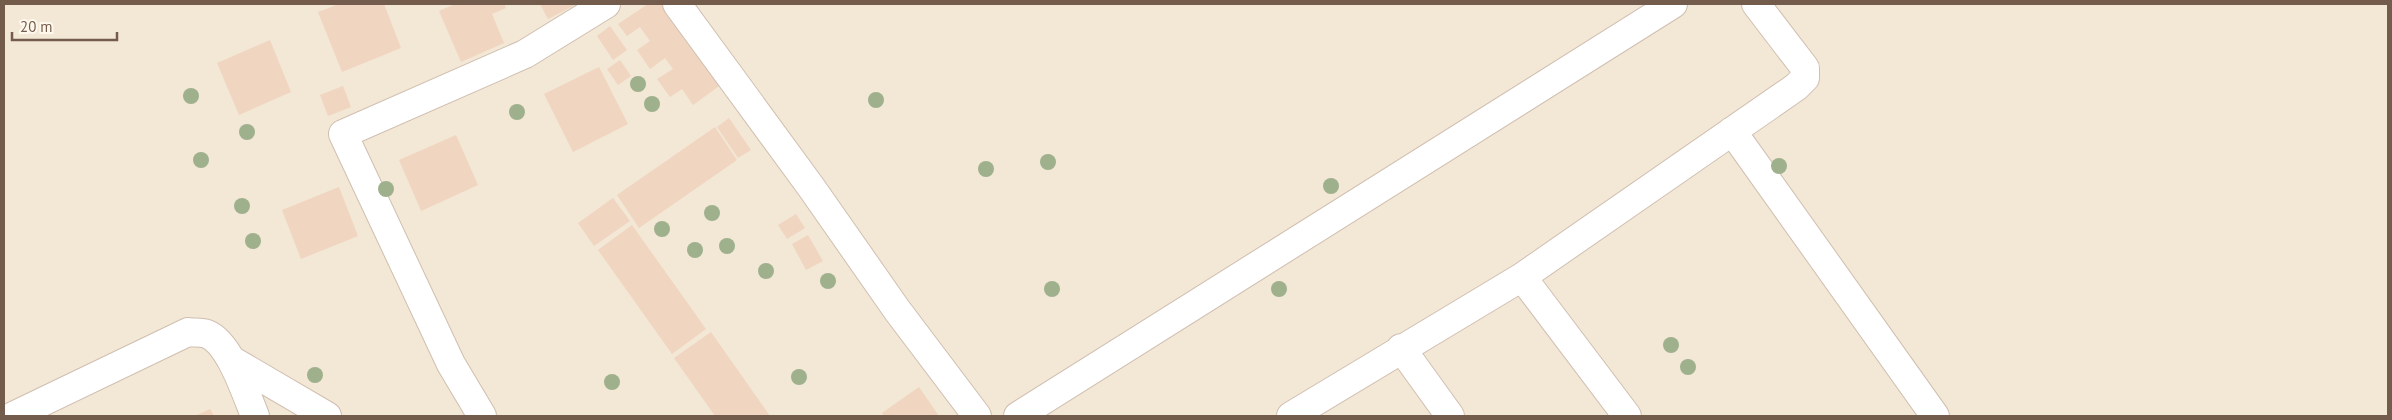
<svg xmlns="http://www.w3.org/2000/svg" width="2392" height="420" viewBox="0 0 2392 420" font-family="'PT Sans',sans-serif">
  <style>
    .residential { fill: #f3e7d6 }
    .building { fill: #f0d5c0 }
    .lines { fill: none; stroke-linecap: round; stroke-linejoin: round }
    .minor-casing { stroke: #cfbfb0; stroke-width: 30 }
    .minor { stroke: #fff; stroke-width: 28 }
    .tree { fill: #9fb08d }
  </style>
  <rect width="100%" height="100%" fill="#fcf4e7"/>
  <path class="residential" d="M4 4H2388V416H4Z"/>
  <path class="building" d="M339 4H384L401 48 342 72 318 12Z
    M455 4H504L506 8 492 14 504 43 461 62 439 11Z
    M540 4H577L548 19Z
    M648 4H665L722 84 693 105 682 89 670 97 657 79 673 69 665 58 650 69 637 50 650 41 640 27 627 36 618 24Z
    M610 26 627 50 613 60 597 36Z
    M270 40 291 92 239 115 217 63Z
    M620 60 631 76 618 85 607 69Z
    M599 67 628 124 573 152 544 94Z
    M343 86 351 107 328 116 320 95Z
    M729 118 751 150 738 158 717 127Z
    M715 127 737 160 639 228 617 195Z
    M456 135 478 185 421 211 399 160Z
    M339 187 358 236 301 259 282 210Z
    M613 198 630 221 594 246 578 223Z
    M796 214 805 228 787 239 778 225Z
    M632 225 706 329 672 354 598 250Z
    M808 235 823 261 806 270 792 244Z
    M711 332 770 416H715L674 358Z
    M919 387 939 416H884L882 413Z
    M210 409 214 416H195Z"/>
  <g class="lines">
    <defs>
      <path id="minor" d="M677 4 811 187 897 310 977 416
        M1732 131 1935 416
        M1522 277 1627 416
        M1401 348 1450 416
        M233 361 327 416
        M13 416 188 332C193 333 201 332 207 334 230 343 246 394 255 416
        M482 416 451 364 343 134 525 54 606 4
        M1018 416 1673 4
        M1291 416 1522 277 1796 87 1805 78V68L1756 4"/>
    </defs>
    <use href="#minor" class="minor-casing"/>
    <use href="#minor" class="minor"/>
  </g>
  <g class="tree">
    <circle cx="638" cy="84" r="8"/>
    <circle cx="191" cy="96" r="8"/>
    <circle cx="876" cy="100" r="8"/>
    <circle cx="652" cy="104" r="8"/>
    <circle cx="517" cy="112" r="8"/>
    <circle cx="247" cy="132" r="8"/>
    <circle cx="201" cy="160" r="8"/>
    <circle cx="1048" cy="162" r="8"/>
    <circle cx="1779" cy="166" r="8"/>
    <circle cx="986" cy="169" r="8"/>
    <circle cx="1331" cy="186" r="8"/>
    <circle cx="386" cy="189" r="8"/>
    <circle cx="242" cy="206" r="8"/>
    <circle cx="712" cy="213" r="8"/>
    <circle cx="662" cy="229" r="8"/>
    <circle cx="253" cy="241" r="8"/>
    <circle cx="727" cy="246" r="8"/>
    <circle cx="695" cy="250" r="8"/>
    <circle cx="766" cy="271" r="8"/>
    <circle cx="828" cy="281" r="8"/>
    <circle cx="1052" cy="289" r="8"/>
    <circle cx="1279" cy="289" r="8"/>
    <circle cx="1671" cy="345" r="8"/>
    <circle cx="1688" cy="367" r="8"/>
    <circle cx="315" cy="375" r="8"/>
    <circle cx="799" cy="377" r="8"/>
    <circle cx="612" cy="382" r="8"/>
  </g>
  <rect width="2392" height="420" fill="none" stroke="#745c4c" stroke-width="10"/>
  <path d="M12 32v8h105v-8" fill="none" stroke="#745c4c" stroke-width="2.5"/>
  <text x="20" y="32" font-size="15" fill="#745c4c" stroke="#fef8ed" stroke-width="4" paint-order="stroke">20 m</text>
</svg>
